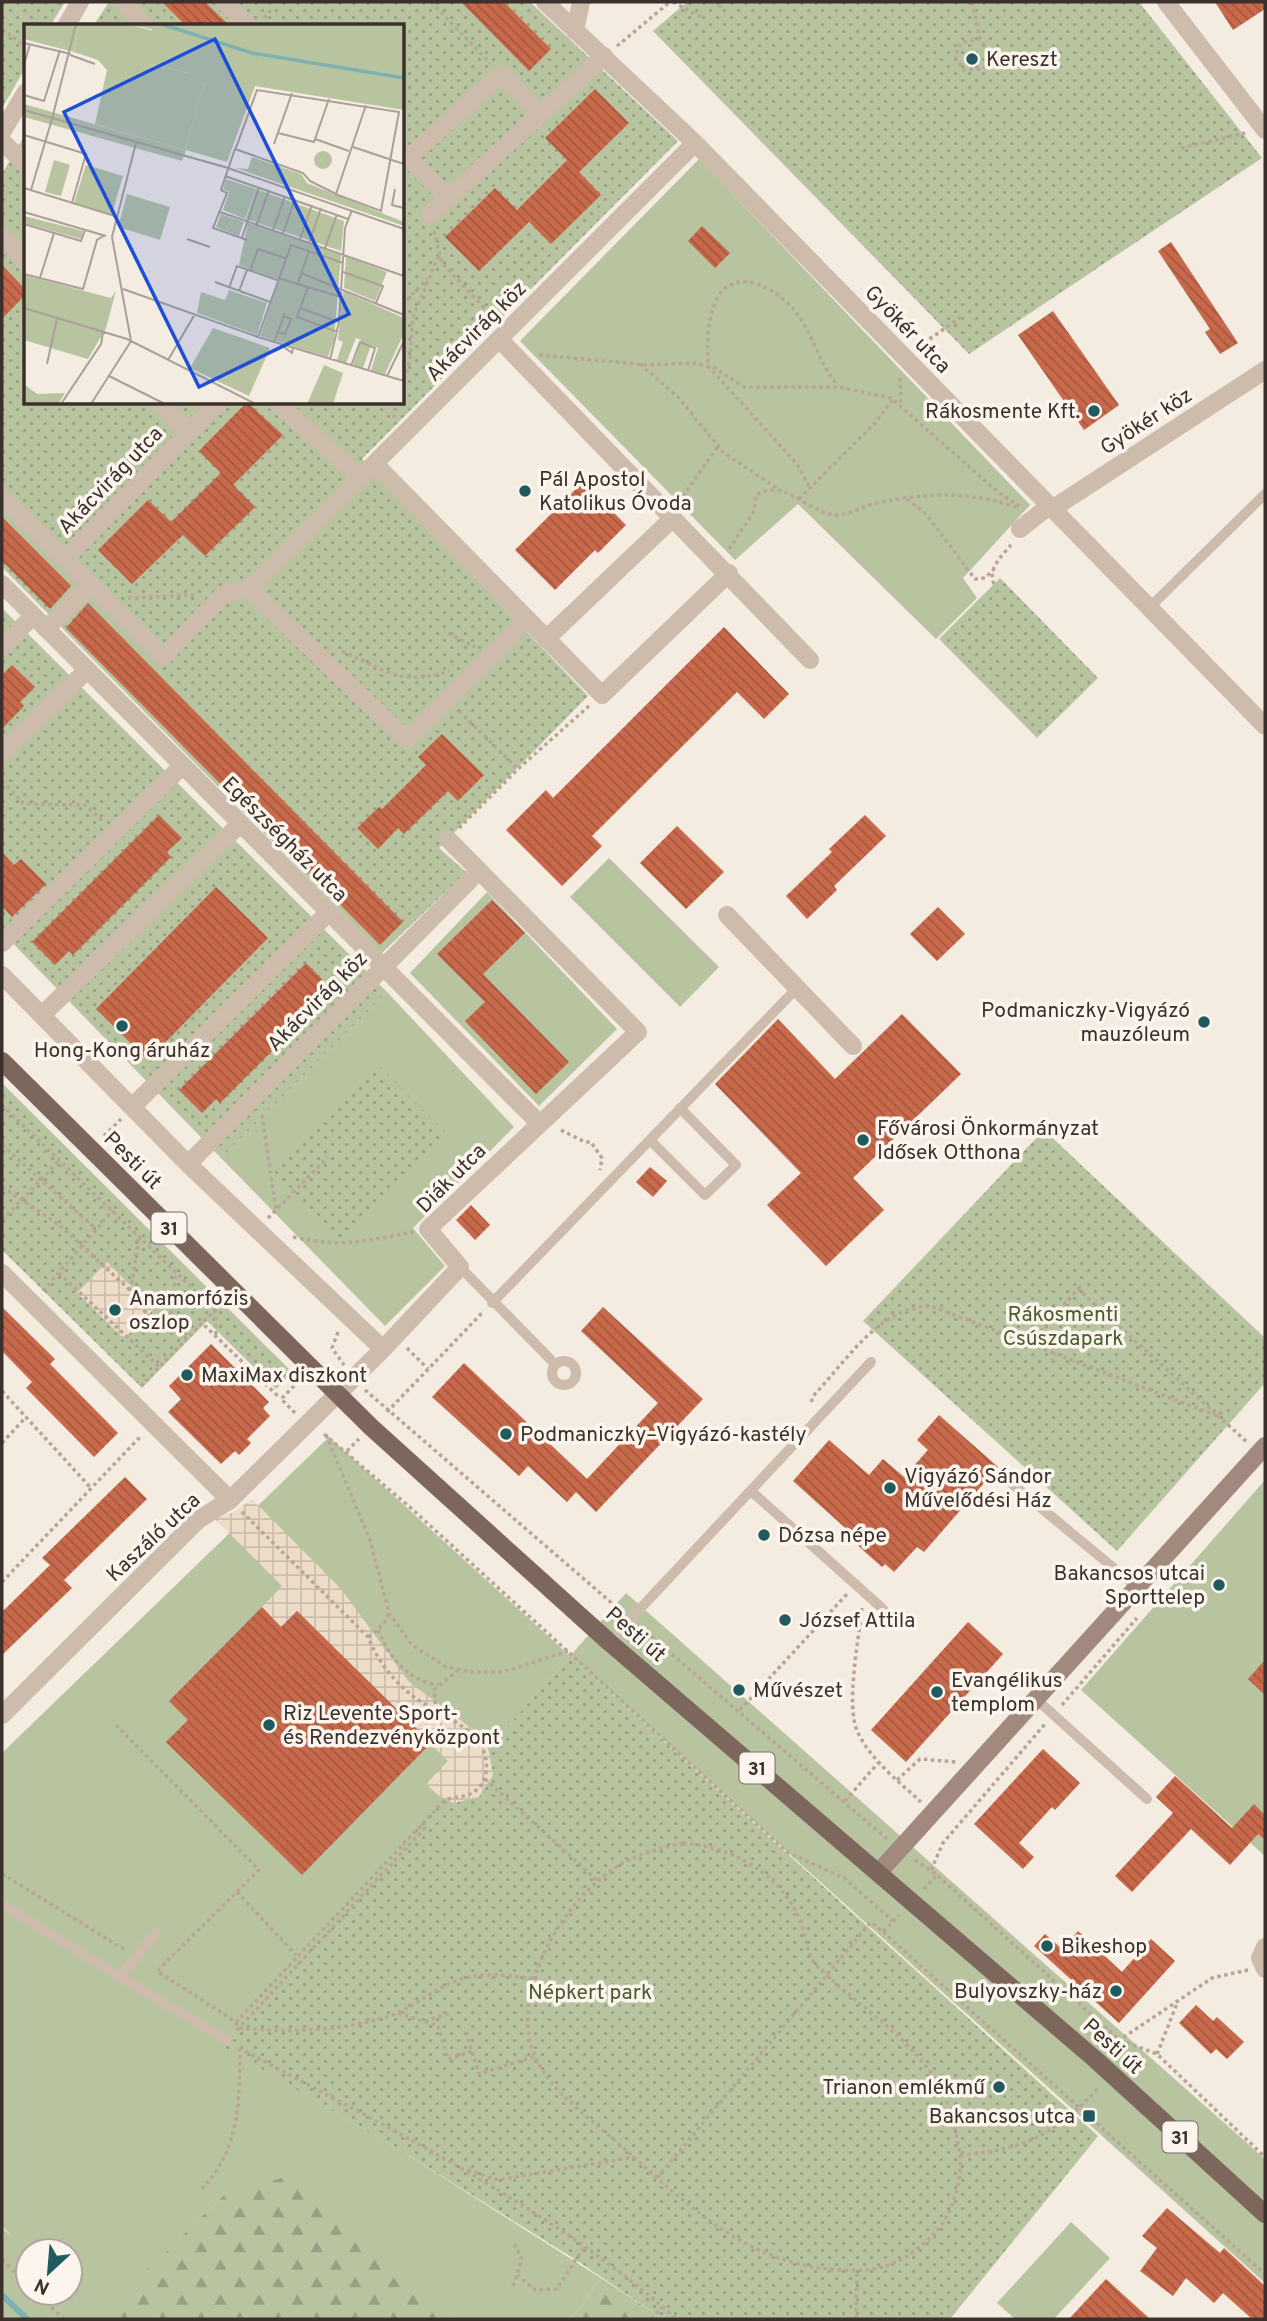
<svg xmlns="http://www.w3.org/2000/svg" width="1267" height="2321" viewBox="0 0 1267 2321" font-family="Overpass,sans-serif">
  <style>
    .green { fill: #b8c4a0; fill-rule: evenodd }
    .forest { fill: url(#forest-firs) }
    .park { fill: url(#park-dots) }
    .plaza { fill: url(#plaza-grid) }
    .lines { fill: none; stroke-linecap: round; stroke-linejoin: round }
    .stream { stroke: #7fb0b2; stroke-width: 6 }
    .building { fill: url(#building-back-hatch) }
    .path { stroke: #b9a596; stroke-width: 3.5; stroke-dasharray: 3.5 3.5; stroke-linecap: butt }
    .lane { stroke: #cdbbac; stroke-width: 10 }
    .street { stroke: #cdbbac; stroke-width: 18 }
    .secondary { stroke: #a18a7d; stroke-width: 18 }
    .primary { stroke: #7d675c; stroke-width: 18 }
    .poi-dot { fill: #1f5a5e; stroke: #fbf5ee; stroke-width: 2.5 }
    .labels { text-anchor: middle; stroke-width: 7; stroke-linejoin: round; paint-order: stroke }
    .shield { fill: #fbf5ee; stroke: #756b66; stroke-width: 2 }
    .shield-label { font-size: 19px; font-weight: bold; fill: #3b302b }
    .poi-label { font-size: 21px; fill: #3b302b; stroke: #fbf5ee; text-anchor: start }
    .street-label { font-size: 21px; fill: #3b302b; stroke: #fbf5ee }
    .park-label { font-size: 21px; fill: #4a5a2e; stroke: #fbf5ee }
    .inset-river { fill: none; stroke: #7fb0b2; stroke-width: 3.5 }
    .inset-road { fill: none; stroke: #aaa098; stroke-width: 2 }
    .view { fill: #1d4ed8; fill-opacity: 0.15; stroke: #1d4ed8; stroke-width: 3.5 }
    .inset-edge { fill: none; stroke: #3b302b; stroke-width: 3.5 }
  </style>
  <defs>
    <pattern id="forest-firs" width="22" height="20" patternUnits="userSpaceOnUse" patternTransform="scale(1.75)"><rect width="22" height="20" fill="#b8c4a0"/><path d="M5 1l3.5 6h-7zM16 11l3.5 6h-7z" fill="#97a083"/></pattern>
    <pattern id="park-dots" width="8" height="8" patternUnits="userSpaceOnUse" patternTransform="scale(1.75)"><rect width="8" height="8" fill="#b8c4a0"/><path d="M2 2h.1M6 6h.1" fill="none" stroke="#97a083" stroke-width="1.8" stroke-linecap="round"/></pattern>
    <pattern id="plaza-grid" width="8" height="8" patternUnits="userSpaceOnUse" patternTransform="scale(1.75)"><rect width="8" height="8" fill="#ecdcc8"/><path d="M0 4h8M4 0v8" fill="none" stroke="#cbbdac"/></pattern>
    <pattern id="building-back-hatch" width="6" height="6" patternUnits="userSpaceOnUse" patternTransform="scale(1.75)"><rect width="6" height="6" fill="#c8694b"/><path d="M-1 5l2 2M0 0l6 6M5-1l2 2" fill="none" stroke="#a4573f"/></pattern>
  </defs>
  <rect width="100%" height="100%" fill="#f4ebe1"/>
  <path class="green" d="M699 159 1030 505 963 578 977 598 936 639 798 504 735 560 520 341Z
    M609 858 719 967 680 1007 570 897Z
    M487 892 617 1029 539 1106 410 973Z
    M387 992 514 1127 413 1228 445 1266 385 1326 221 1158Z
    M329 1437 570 1656 626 1593 1265 2159V2283L570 1656 225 2047 400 2150 601 2278 571 2319H457L224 2195 98 2319H2V2228L13 2237 2 2226V1753ZM28 2251H70V2293H28Z
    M1265 1480V1856L1081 1690Z
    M1071 2222 1110 2258 1054 2319H1015L997 2303Z"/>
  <path class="forest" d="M292 2175 434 2306 457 2319H97L224 2195Z
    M601 2278 663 2319H571Z"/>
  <path class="park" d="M2 2H65L50 26H26V67L2 108Z
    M109 2H530L678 141 362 459 588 696 439 848 466 872 382 953 2 567V174L26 133V402H402V26H93Z
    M687 2H1139L1262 158 969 354 653 31Z
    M1000 578 1098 678 1037 738 939 639Z
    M2 608 387 992 221 1158 2 932Z
    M379 1066 447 1134 342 1240 274 1172Z
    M2 1083 293 1373 276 1389 207 1321 142 1388 2 1250Z
    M1044 1130 1265 1338V1383L1117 1551 863 1321Z
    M570 1656 1098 2136 950 2319H663L579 2262 400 2150 224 2047Z"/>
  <path class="plaza" d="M107 1262 154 1309 124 1339 77 1293Z
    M252 1499 342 1590 409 1682 482 1736 489 1751 493 1775 479 1797 454 1803 438 1795 426 1784 448 1761 297 1611 281 1627 262 1607 282 1586 215 1519 234 1512Z"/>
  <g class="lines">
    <path class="stream" d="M2 2295 27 2319"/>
  </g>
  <path class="building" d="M162 2H205L230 26H186Z
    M461 2H504L551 49 529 71Z
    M1215 2H1265V9L1233 30Z
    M595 89 629 123 579 172 601 195 551 244 529 222 479 271 445 237 495 188 517 210 567 160 545 138Z
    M702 226 730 253 715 268 688 241Z
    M1171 242 1238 343 1220 354 1205 332 1210 329 1158 251Z
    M2 265 26 290V294L2 319Z
    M1053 311 1119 405 1084 430 1018 335Z
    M247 402 283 435 233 485 255 507 205 556 183 535 132 584 98 550 148 500 171 522 221 473 199 451Z
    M583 482 626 525 598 553 595 550 555 590 515 550Z
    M2 517 71 586 50 609 2 561Z
    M88 603 403 922 380 945 66 628Z
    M724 627 789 694 764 719 737 692 592 836 602 846 562 886 506 830 546 790 553 798Z
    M12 665 35 687 20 702 24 706 2 729V675Z
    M442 734 484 775 458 801 448 791 404 834 398 828 378 849 357 828 379 807 382 809 426 765 418 757Z
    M159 815 182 838 167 852 171 857 73 955 69 951 55 965 32 942Z
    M865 815 886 836 834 886 837 890 807 919 786 896 832 852 829 849Z
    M677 826 724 872 686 909 640 863Z
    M2 852 14 865 21 859 46 884 12 917 2 906Z
    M216 887 268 938 148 1060 96 1009Z
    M492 900 525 933 483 974 569 1062 536 1094 465 1021 485 1002 437 954Z
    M938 907 965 934 937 961 910 934Z
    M306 963 329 986 314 1001 318 1005 220 1103 216 1099 202 1113 179 1090Z
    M902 1014 961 1074 853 1178 884 1210 826 1266 767 1205 801 1173 715 1084 778 1019 835 1079Z
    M650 1167 667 1181 653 1197 636 1182Z
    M471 1205 490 1225 475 1240 456 1220Z
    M2 1307 55 1359 50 1364 118 1433 94 1457 26 1388 32 1382 2 1351Z
    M603 1307 703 1399 596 1512 576 1492 567 1502 528 1466 519 1476 432 1397 464 1363 587 1479 658 1403 581 1331Z
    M211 1344 269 1402 263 1408 270 1416 247 1439 251 1443 239 1455 235 1451 221 1464 168 1412 181 1399 169 1386Z
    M939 1415 998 1467 924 1552 917 1547 894 1572 885 1564 882 1567 866 1553 849 1537 852 1534 793 1481 829 1440 869 1475 883 1459 904 1477 928 1450 917 1440Z
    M125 1477 147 1499 64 1580 72 1588 2 1655V1612L50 1565 42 1558Z
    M262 1607 281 1627 297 1611 431 1743 302 1875 166 1742 188 1720 169 1701Z
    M968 1622 1003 1654 906 1762 871 1730Z
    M1265 1660V1695L1248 1679Z
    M1043 1749 1080 1783 1055 1810 1052 1807 1019 1843 1034 1857 1023 1869 974 1824Z
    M1175 1776 1232 1828 1254 1804 1265 1815V1840L1258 1834 1230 1865 1191 1829 1132 1892 1115 1876 1173 1813 1156 1797Z
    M1078 1931 1122 1972 1151 1939 1175 1961 1119 2023 1034 1946 1045 1934 1062 1949Z
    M1196 2005 1213 2021 1217 2017 1244 2042 1227 2059 1216 2049 1211 2054 1179 2023Z
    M1167 2208 1220 2253 1224 2248 1265 2286V2319H1252L1223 2293 1214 2303 1186 2278 1173 2296 1140 2271 1157 2248 1142 2236Z
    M1106 2279 1150 2319H1069Z"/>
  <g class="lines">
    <path class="path" d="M431 2 490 63
      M673 2 701 17
      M972 2 980 39 990 54V62L983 69 964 70 956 58 957 49 963 42 980 39
      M720 8V2
      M264 18 273 8
      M2 29 26 47
      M617 46 670 2
      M1181 148 1245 133
      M434 231 442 263 495 319
      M402 305 427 279
      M918 347 964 315
      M539 355 648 365 695 363 715 368 744 387H839L891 398 998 492 1019 506
      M640 364 678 397 724 453 781 491
      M900 378 901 404
      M402 386 410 360 413 316 439 255
      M394 418 395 402
      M809 486 797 464 708 366C707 344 707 318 718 297 737 265 778 290 795 311 813 333 819 364 838 386
      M799 499 875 423 893 399
      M907 499 926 514 975 579 985 578 993 570
      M679 502 718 446
      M729 549 754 511 756 495C783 477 809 513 835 515 848 516 863 506 876 503 926 493 969 490 1018 508
      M994 584C987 570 1002 555 1011 545
      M128 598 197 595
      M448 633 475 647
      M342 651C387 670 398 687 449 671
      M459 711 518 769
      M2 781 24 804 85 805 103 821
      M459 828 518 769 589 706
      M2 1105 215 1310 202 1323
      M262 1115 276 1210
      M561 1130 585 1142H591L602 1158 600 1170
      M104 1136 121 1119
      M2 1145 96 1229
      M2 1187 58 1224 131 1291 147 1315 187 1339
      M268 1218 328 1157
      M2 1220 60 1160
      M293 1237C342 1248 365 1241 413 1232
      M59 1273 159 1367
      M1078 1289 1082 1284
      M43 1291 113 1210
      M131 1291 139 1235
      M1042 1307 1052 1316
      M215 1310 216 1336
      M169 1328 176 1272
      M338 1332 332 1348 344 1365
      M1037 1345 1040 1332 1078 1289 1247 1442
      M407 1348 428 1369
      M1052 1362 1055 1352
      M141 1386 202 1323 280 1398
      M365 1390 621 1611
      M2 1391 90 1487
      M811 1402 815 1394C847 1360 880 1306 931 1306L1218 1416 1222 1411
      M387 1412 483 1312
      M295 1413 281 1399 299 1381
      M324 1434 412 1509 787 1852 844 1878 893 1921
      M326 1435 370 1540 389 1613 412 1645 446 1667 472 1672H503L568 1651
      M2 1443 26 1417
      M347 1451 359 1439
      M2 1582 140 1437
      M862 1608C859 1639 845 1706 858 1733 872 1761 898 1781 921 1802
      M640 1627 887 1839
      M378 1630C389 1657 408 1681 438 1685
      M368 1637 383 1625 389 1613
      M1062 1705 1137 1618
      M740 1710 847 1594
      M436 1711 434 1690 457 1671
      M116 1725 259 1870 157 1971 236 2022 445 1800C455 1796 466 1798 475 1791 493 1778 488 1747 472 1734 454 1718 428 1709 409 1693 391 1678 377 1659 368 1637L241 1511
      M485 1779 598 1881
      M897 1780 920 1759 956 1762
      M845 1801 878 1763
      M683 1843C733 1847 782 1874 801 1923 807 1937 806 1955 817 1966 872 2020 940 2051 956 2133 960 2152 962 2165 958 2185 950 2215 942 2230 917 2249 892 2269 868 2272 837 2270 741 2262 689 2205 620 2145 592 2120 554 2094 537 2061 504 1996 564 1897 621 1864 641 1853 661 1848 683 1843Z
      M915 1860 937 1875 1118 2039 1157 2054 1265 2157
      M931 1870 943 1843 1045 1724
      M2 1874 125 1950
      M924 1889 937 1875
      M237 1892 296 1955
      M883 1932 1265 2274
      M398 2013 438 2026 448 2059 473 2051
      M425 2021 450 2013
      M236 2022 239 2028C286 2033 337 2031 383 2018 412 2011 436 1985 465 1978 488 1972 512 1976 535 1979
      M237 2030 425 1828 421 1825
      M466 2032 479 2074 535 2056
      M239 2048C390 2129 547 2205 677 2319
      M1106 2049 1212 1978 1248 1970
      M1157 2054 1178 2001
      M960 2155C1025 2150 1057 2134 1100 2086
      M468 2170 498 2180 634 2157
      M657 2178 871 1922 883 1932 899 1915
      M202 2189C241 2147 239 2102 240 2049
      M2 2260 28 2285
      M517 2275 535 2290 557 2289 584 2247
      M513 2286 522 2258 514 2244
      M36 2293 64 2319
      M651 2319 662 2307
      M856 2319 857 2271"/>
    <path class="lane" d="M1149 608 1265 494
      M650 1140 705 1195 736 1165 680 1108
      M460 1267 555 1364
      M492 1303 797 988
      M552 1373a12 12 0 1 1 24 0a12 12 0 1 1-24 0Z
      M1012 1484 1138 1588
      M751 1491 883 1609
      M609 1642 871 1362
      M1036 1699 1147 1799
      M2 1904 120 1977 156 1933
      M120 1977 227 2040"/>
    <path class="street" d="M123 2 145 26
      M224 2 248 26
      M545 2 695 143 1265 726
      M1166 2 1265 130
      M66 26 80 2
      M575 31 581 2
      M2 132 26 92
      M2 141 26 165
      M447 197 408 158 501 74 539 113
      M430 215 604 56
      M2 235 26 261
      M499 339 810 660
      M160 402 188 433
      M276 402 361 478
      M375 464 602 695 729 573
      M2 497 163 657 224 594 249 589 695 143
      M1052 509 1265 370
      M1020 529 1049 506
      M65 559 218 402
      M2 584 539 1123
      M249 589 407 740 528 619
      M46 629 90 585
      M546 639 673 518
      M2 647 33 616
      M2 753 87 670
      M727 915 853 1046
      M2 943 181 767
      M2 975 188 1164 383 1349
      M42 1015 239 825
      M132 1107 328 913
      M188 1164 479 871
      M2 1273 230 1500
      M2 1715 198 1520 230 1500 383 1349 460 1267 428 1229 638 1032 448 839
      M1265 1947 1260 1958 1265 1969"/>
    <path class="secondary" d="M879 1872 1265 1446"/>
    <path class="primary" d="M2 1061 371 1427 609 1642 1096 2060 1265 2214"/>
  </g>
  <g class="poi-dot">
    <circle cx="972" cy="59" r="7"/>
    <circle cx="1094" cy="411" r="7"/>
    <circle cx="525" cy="491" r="7"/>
    <circle cx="1204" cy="1022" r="7"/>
    <circle cx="122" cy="1026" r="7"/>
    <circle cx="863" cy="1140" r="7"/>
    <circle cx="115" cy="1310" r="7"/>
    <circle cx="187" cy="1375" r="7"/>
    <circle cx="506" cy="1434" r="7"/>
    <circle cx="890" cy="1488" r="7"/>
    <circle cx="764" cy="1535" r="7"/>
    <circle cx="1219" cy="1585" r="7"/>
    <circle cx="785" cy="1620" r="7"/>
    <circle cx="739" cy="1690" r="7"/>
    <circle cx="937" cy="1692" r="7"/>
    <circle cx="269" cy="1725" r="7"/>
    <circle cx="1047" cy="1946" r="7"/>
    <circle cx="1116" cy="1991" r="7"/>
    <circle cx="999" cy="2087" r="7"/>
    <rect x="1082" y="2109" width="14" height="14" rx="3.5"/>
  </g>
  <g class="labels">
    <g class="shield">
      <rect x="151.5" y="1212.5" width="35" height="31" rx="5"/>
      <rect x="739.5" y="1752.5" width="35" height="31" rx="5"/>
      <rect x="1162.5" y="2121.5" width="35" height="31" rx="5"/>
    </g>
    <g class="shield-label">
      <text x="169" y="1235">31</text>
      <text x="757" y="1775">31</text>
      <text x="1180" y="2144">31</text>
    </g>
    <g class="poi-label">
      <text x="986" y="66">Kereszt</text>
      <text x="1080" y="418" text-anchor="end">Rákosmente Kft.</text>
      <text x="539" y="486">Pál Apostol<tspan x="539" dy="24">Katolikus Óvoda</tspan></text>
      <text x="1190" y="1017" text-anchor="end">Podmaniczky-Vigyázó<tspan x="1190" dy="24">mauzóleum</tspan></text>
      <text x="122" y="1057" text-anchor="middle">Hong-Kong áruház</text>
      <text x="877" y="1135">Fővárosi Önkormányzat<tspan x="877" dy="24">Idősek Otthona</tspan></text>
      <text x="129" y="1305">Anamorfózis<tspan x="129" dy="24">oszlop</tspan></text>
      <text x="201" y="1382">MaxiMax diszkont</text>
      <text x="520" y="1441">Podmaniczky–Vigyázó-kastély</text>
      <text x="904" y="1483">Vigyázó Sándor<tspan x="904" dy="24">Művelődési Ház</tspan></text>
      <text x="778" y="1542">Dózsa népe</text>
      <text x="1205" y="1580" text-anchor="end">Bakancsos utcai<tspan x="1205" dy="24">Sporttelep</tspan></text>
      <text x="799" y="1627">József Attila</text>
      <text x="951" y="1687">Evangélikus<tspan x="951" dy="24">templom</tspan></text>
      <text x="753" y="1697">Művészet</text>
      <text x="283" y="1720">Riz Levente Sport-<tspan x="283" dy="24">és Rendezvényközpont</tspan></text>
      <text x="1061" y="1953">Bikeshop</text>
      <text x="1102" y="1998" text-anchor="end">Bulyovszky-ház</text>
      <text x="985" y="2094" text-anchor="end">Trianon emlékmű</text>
      <text x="1075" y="2123" text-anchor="end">Bakancsos utca</text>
    </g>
    <g class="street-label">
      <text transform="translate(908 329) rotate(46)" y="7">Gyökér utca</text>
      <text transform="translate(476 331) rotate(-45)" y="7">Akácvirág köz</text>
      <text transform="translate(1146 421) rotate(-33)" y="7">Gyökér köz</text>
      <text transform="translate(110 480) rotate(-46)" y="7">Akácvirág utca</text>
      <text transform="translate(285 839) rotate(45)" y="7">Egészségház utca</text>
      <text transform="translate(317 1001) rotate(-45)" y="7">Akácvirág köz</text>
      <text transform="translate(133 1160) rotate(45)" y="7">Pesti út</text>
      <text transform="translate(451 1178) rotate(-45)" y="7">Diák utca</text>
      <text transform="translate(153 1537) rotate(-43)" y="7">Kaszáló utca</text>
      <text transform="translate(636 1634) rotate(41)" y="7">Pesti út</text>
      <text transform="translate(1113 2046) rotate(42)" y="7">Pesti út</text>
    </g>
    <g class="park-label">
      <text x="1063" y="1321">Rákosmenti<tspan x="1063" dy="24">Csúszdapark</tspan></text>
      <text x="590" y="1999">Népkert park</text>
    </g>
  </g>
  <g transform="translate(24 24)">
    <rect width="380" height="380" fill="#f4ebe1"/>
    <path d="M0 0H55L50 28 0 15ZM103 0H380V86L231 62 203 138 162 126 158 137 0 93V80L161 126 180 60 122 54 124 40 164 49 127 5ZM30 136 46 141 37 172 21 168ZM62 141 99 152 88 190 50 179ZM202 155 232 165 221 195 199 186 205 168 199 165ZM197 190 220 198 215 212 192 203ZM0 192 59 207 57 215 0 199ZM0 251 87 274 92 267 82 304 64 335 0 316ZM205 266 243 279 233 311 173 289 177 268 201 276ZM300 341 319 349 309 380H283ZM0 360 13 370 41 369 34 380H0Z" fill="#b8c4a0"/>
    <path d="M55 0H103L179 20 164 49 125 40 122 54 108 52 83 46 74 36 50 28Z" fill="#b8c4a0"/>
    <path d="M83 46 180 60 161 126 71 100ZM290 136a9 9 0 1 1 18 0a9 9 0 1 1-18 0ZM228 133 277 150 283 159 380 198V202L211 144 224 145ZM232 165 320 197 317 227 222 195ZM206 174a9 9 0 1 1 18 0a9 9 0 1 1-18 0ZM103 170 146 183 136 216 94 203ZM224 199 317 231 310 315 304 333 236 312 255 256 215 241ZM322 232 363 248 351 277 320 264ZM319 267 380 294V309L361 350 347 346 354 324 347 321 339 344 329 341 337 316 332 314 322 339 313 336 319 318 314 316ZM189 304 246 324 225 372 166 344Z" fill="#b8c4a0"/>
    <path class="inset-river" d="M137 0 228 29 380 54"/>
    <path class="inset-road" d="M0 19 47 30M46 31 71 40M0 41 6 20M0 71 20 77 36 26M0 86 204 144 380 205M28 95 52 0M254 109 290 118 305 75M0 111 62 130 48 179M291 115 325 127M250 120 268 69M329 123 380 140M211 125 279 149 286 157 314 171 357 187 375 88 233 66 213 121 211 125 201 154 197 166 203 169 189 204 223 216M201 152 324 195M0 164 91 192M371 165 368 181 380 184M7 166 28 95M312 170 342 81M0 188 82 212M196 188 380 252M0 200 57 217 61 206M233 200 245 166M249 206 261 172M259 209 271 175M218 214 235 163M163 215 186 223M276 215 288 181M285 219 297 184M301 224 313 190M226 247 234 225 261 234M319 248 359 262 352 279M277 249 380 291M0 250 59 265 73 216 81 211M16 254 30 209M254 254 317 273M191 258 246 278M274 259 285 227M284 263 273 293 314 308M205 264 213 242 253 256M99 265 234 313 380 357M215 267 223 246M0 284 103 315 232 380M276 284 315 298M254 308 261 310 267 295 260 292M234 313 267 221 319 239M107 317 88 213 112 119M250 318 261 289M255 319 268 329 269 324M144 336 171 290M306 336 315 298 321 204 328 186M23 340 33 294M327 342 336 318 351 324 344 347M85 352 141 380M363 352 380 317M37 380 77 320 79 308M67 380 107 317"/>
    <path class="view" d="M191 15 325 290 175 363 40 88Z"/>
    <rect width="380" height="380" class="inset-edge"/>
  </g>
  <rect width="1267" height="2321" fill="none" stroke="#3b302b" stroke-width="7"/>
  <g transform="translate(49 2272) rotate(206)"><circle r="33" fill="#fbf5ee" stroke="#aea6a0" stroke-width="2"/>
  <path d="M0-5L12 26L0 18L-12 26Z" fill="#1f5a5e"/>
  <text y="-10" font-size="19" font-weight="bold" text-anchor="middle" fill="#3b302b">N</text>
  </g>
</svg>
